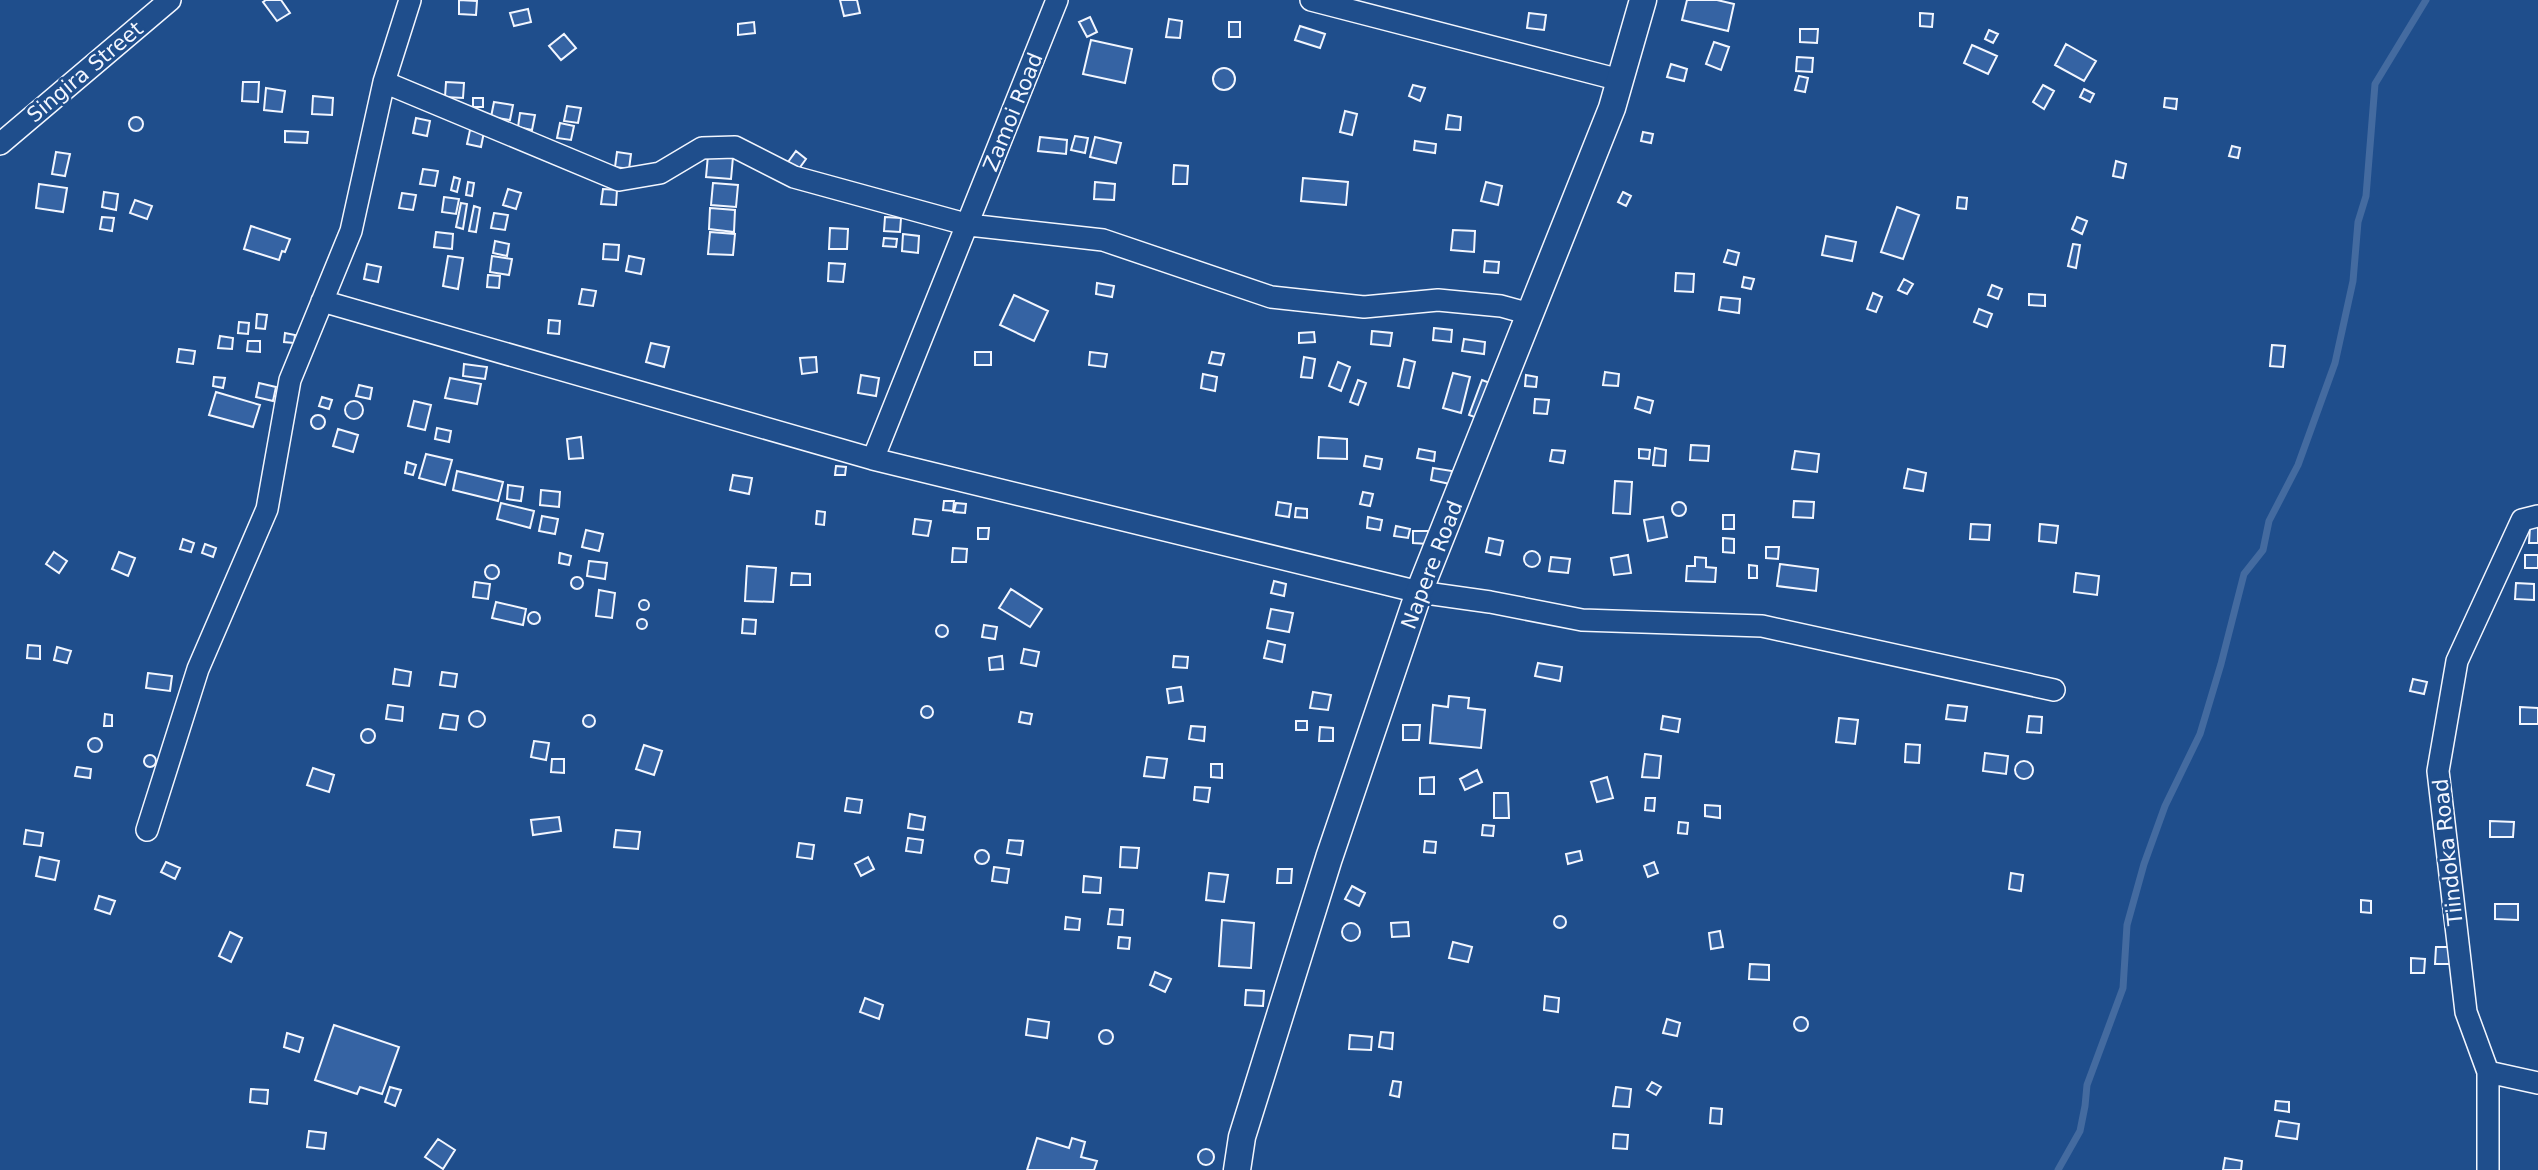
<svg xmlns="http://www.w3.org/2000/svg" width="2538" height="1170" viewBox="0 0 2538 1170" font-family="'DejaVu Sans',sans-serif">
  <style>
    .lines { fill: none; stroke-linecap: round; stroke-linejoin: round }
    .stream { stroke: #446ba0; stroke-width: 7 }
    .building { fill: #3563a3; stroke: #f2f6ff; stroke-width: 2 }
    .minor-casing { stroke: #f2f6ff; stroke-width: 24 }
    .tertiary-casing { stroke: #f2f6ff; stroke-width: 29 }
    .minor { stroke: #1f4e8c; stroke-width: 21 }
    .tertiary { stroke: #1f4e8c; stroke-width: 26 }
    .labels { text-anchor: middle; stroke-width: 5; stroke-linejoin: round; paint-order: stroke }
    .street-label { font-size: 21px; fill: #f2f6ff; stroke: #1f4e8c }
  </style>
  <rect width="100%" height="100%" fill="#1f4e8c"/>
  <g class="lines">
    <path class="stream" d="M2058 1170 2080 1131 2085 1106 2087 1085 2123 988 2127 925 2144 864 2165 806 2200 734 2221 664 2244 574 2263 550 2269 521 2298 465 2335 363 2353 281 2358 222 2366 196 2375 84 2426 0"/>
  </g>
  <path class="building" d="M266 0H281L290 13 277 21 263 2Z
    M459 0 477 1 476 15 459 14Z
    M840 0H857L860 13 844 16Z
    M1687 0H1717L1734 4 1728 31 1682 20Z
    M528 9 531 22 514 26 510 13Z
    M1529 13 1546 15 1544 30 1527 28Z
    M1920 13 1933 14 1932 27 1920 26Z
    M1090 17 1097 32 1087 37 1079 22Z
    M1169 19 1182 21 1180 38 1166 37Z
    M754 22 755 33 738 35V24Z
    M1229 22H1240V37H1229Z
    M1300 26 1325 34 1320 48 1295 40Z
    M1800 29H1818L1817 43 1800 42Z
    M1989 30 1998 34 1993 43 1985 39Z
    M564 34 576 48 561 60 549 46Z
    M1091 40 1132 49 1125 83 1083 74Z
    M1714 42 1729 47 1721 70 1706 64Z
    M2066 44 2096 61 2084 81 2055 65Z
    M1972 45 1997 56 1988 74 1964 63Z
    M1797 57 1813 58 1812 72 1796 71Z
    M1671 64 1687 69 1684 81 1667 77Z
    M1213 79a11 11 0 1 1 22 0a11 11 0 1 1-22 0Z
    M1799 76 1808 78 1805 92 1795 90Z
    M243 82H259L258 102 242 101Z
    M446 82 464 83 463 98 445 97Z
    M1413 85 1425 88 1420 101 1409 96Z
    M2043 85 2054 91 2044 109 2033 102Z
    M266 88 285 91 282 112 264 110Z
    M2084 89 2094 94 2090 102 2080 97Z
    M313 96 333 98 332 115 312 114Z
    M473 98H483V107H473Z
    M2165 98 2177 99 2176 109 2164 107Z
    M494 102 513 105 510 120 491 117Z
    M567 106 581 108 578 123 564 121Z
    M1345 111 1357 114 1352 135 1340 132Z
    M520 113 535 115 532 130 518 127Z
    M1448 115 1461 117 1460 130 1446 129Z
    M129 124a7 7 0 1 1 14 0a7 7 0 1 1-14 0Z
    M416 118 430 121 427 136 413 133Z
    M560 123 574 126 571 140 557 138Z
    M470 130 484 132 481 147 467 144Z
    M285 131 308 132 307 143 285 142Z
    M1643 132 1653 134 1651 143 1641 141Z
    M1075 136 1088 138 1085 153 1071 150Z
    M1040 137 1067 140 1066 154 1038 151Z
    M1095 137 1121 143 1116 163 1090 157Z
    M1415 141 1436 144 1435 153 1414 150Z
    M2232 146 2240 148 2238 158 2229 156Z
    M796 151 806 159 798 170 788 162Z
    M56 152 70 154 65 176 52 174Z
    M617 152 631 154 629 169 615 167Z
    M708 155 733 157 731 179 706 177Z
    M2116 161 2126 164 2123 178 2113 176Z
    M1174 165 1188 166 1187 184H1173Z
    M423 169 438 171 435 186 420 184Z
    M454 177 460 179 457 192 451 190Z
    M1303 178 1348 182 1346 205 1301 201Z
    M468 182 474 183 472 196 466 195Z
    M1095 182 1115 184 1114 200 1094 199Z
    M1486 182 1502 186 1498 205 1481 201Z
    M713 183 738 185 736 207 711 205Z
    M39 184 67 188 63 212 36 208Z
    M508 189 521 193 516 209 503 205Z
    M603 189 617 190 616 205 601 204Z
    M104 192 118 194 116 210 102 207Z
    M1623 192 1631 196 1626 206 1618 202Z
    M402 193 416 195 413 210 399 208Z
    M444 197 459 199 456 214 442 212Z
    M1958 197 1967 198 1966 209 1957 208Z
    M135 200 152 206 147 219 130 213Z
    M461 203 467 204 463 229 456 227Z
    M474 206 480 208 476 232 469 231Z
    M1897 207 1919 215 1903 259 1881 252Z
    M710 208 735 210 734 232 709 229Z
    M494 213 508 215 505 230 491 228Z
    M102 217 114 218 112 231 100 229Z
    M885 217 901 218 900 232 884 231Z
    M2077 217 2087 221 2082 234 2072 229Z
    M251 226 290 239 285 252 282 251 279 260 244 249Z
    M830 228 848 229 847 249H829Z
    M1453 230 1475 231 1474 252 1451 250Z
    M436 232 453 234 452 249 434 247Z
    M710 232 735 234 733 255 708 254Z
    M903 234 919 236 918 253 902 251Z
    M1826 236 1856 242 1852 261 1822 255Z
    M884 238 897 239 896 247 883 246Z
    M495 241 509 244 507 256 493 253Z
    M604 244 619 245 618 260 603 259Z
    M2073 244 2080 245 2076 268 2068 266Z
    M1728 250 1739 253 1736 265 1724 262Z
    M448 256 463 258 458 289 443 286Z
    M492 256 512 259 509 275 490 272Z
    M629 256 644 259 641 274 626 271Z
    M1485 261 1499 262 1498 273 1484 272Z
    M829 263 845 264 843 282 828 281Z
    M367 264 381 267 378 282 364 279Z
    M1676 273 1694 274 1693 292 1675 291Z
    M488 275 500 276 499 288 487 287Z
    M1744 277 1754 279 1751 289 1742 287Z
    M1904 279 1913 284 1907 294 1898 290Z
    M1097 283 1114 286 1112 297 1096 294Z
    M1992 285 2002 289 1998 299 1988 295Z
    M582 289 596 291 593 306 579 304Z
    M1873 293 1882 297 1876 312 1867 309Z
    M2029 294 2045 295V306L2029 305Z
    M1014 295 1048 311 1034 341 1000 325Z
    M1721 297 1740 299 1739 313 1719 310Z
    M1979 309 1992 314 1987 327 1974 322Z
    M257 314 267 315 265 329 256 328Z
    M549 320 560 321 559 334 548 333Z
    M239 322 249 323 248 334 238 333Z
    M1434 328 1452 330 1451 342 1433 340Z
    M1372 331 1392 333 1390 346 1371 344Z
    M1314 332 1315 342 1299 343V333Z
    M285 333 295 335 294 343 284 342Z
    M220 336 233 338 232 349 218 348Z
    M1464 339 1485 342 1484 354 1462 351Z
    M248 341H260V352L247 351Z
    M651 343 669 347 664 367 646 362Z
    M2272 345 2285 346 2283 367 2270 366Z
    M179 349 195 351 193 364 177 362Z
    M975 352H991V365H975Z
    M1090 352 1107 354 1105 367 1089 365Z
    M1212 352 1224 354 1221 365 1209 363Z
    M816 357 817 372 802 374 800 358Z
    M1304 357 1315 359 1312 378 1301 377Z
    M1404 359 1415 362 1409 388 1398 386Z
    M1338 362 1350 367 1341 391 1329 386Z
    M464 364 487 367 485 379 463 376Z
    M1605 372 1619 374 1618 386 1603 385Z
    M1453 373 1470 377 1461 413 1443 408Z
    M1203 374 1217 377 1215 391 1201 388Z
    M861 375 879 378 876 396 858 393Z
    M1526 375 1537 377 1536 387 1525 386Z
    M214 377 225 378 223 388 213 386Z
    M450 378 481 384 477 404 445 398Z
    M1358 380 1366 383 1358 405 1350 402Z
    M1482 380 1490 383 1477 418 1469 415Z
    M259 383 276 387 273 401 256 397Z
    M359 385 372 388 370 399 356 396Z
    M216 392 260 405 253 427 209 415Z
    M322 397 332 400 329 409 319 406Z
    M1638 397 1653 401 1650 413 1635 408Z
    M1535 399 1549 400 1547 414 1534 413Z
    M345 410a9 9 0 1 1 18 0a9 9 0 1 1-18 0Z
    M414 401 431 405 425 430 408 426Z
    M311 422a7 7 0 1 1 14 0a7 7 0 1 1-14 0Z
    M437 428 451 431 449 442 435 439Z
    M338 429 358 435 353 452 333 446Z
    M581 437 583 458 569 459 567 439Z
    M1319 437 1347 439V459L1318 458Z
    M1691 445 1709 446 1708 461 1690 460Z
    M1655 448 1666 450 1665 466 1653 465Z
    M1419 449 1435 452 1434 461 1417 458Z
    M1639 449 1650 450 1649 459 1639 458Z
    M1552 450 1565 451 1563 463 1550 461Z
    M1795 451 1819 454 1817 472 1792 469Z
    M426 454 452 460 445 485 419 478Z
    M1366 456 1382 459 1380 469 1364 466Z
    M407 462 416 465 413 475 405 473Z
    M836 466 846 467 845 475H835Z
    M1433 468 1452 471 1450 484 1431 480Z
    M1908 469 1926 473 1923 491 1904 488Z
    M457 471 503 482 498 501 453 490Z
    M733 475 752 478 749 494 730 490Z
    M1615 481 1632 482 1630 514 1613 513Z
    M508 485 523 487 521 501 507 499Z
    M541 490 560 492 559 507 540 505Z
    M1363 492 1373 494 1370 506 1360 504Z
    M944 501H954L953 511 943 510Z
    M1794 501 1814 502 1813 518 1793 517Z
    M1278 502 1291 504 1289 517 1276 515Z
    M1672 509a7 7 0 1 1 14 0a7 7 0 1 1-14 0Z
    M501 503 534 511 530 528 497 519Z
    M956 503 966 504 965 513 954 512Z
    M1296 508 1307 509V518L1295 517Z
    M817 511 825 512 824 525 816 524Z
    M1723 515H1734V529H1723Z
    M542 516 558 519 555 534 539 531Z
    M1368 517 1382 520 1380 530 1367 528Z
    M1663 517 1667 537 1648 541 1644 520Z
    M915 519 931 521 928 536 913 534Z
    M1971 524 1990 525 1989 540 1970 539Z
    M2040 524 2058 526 2056 543 2039 541Z
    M1396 526 1410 529 1408 538 1394 536Z
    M2530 527H2538V543H2529Z
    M978 528H989L988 539H978Z
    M586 530 603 534 599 551 582 547Z
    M1413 531H1428V544L1413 543Z
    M1489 538 1503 541 1500 555 1486 552Z
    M1723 538 1734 539V553L1723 552Z
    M183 539 194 543 191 552 180 549Z
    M205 544 216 548 213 557 202 553Z
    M1766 547H1779L1778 559 1766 558Z
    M953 548 967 549 966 562H952Z
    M1524 559a8 8 0 1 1 16 0a8 8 0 1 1-16 0Z
    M54 552 67 561 59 573 46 564Z
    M119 552 135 558 128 576 112 569Z
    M560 553 571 556 569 565 559 563Z
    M1628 555 1631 573 1614 575 1611 558Z
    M2525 555H2538V568H2525Z
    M1551 557 1570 559 1568 573 1549 571Z
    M1695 557 1706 558V567L1716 568 1715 582 1686 581 1687 566H1695Z
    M589 561 607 563 605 579 587 576Z
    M1780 564 1818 569 1816 591 1777 586Z
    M485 572a7 7 0 1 1 14 0a7 7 0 1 1-14 0Z
    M1749 565 1757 566V578H1749Z
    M747 566 776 568 773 602 745 601Z
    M792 573 810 574V585H791Z
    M2076 573 2099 576 2097 595 2074 592Z
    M571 583a6 6 0 1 1 12 0a6 6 0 1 1-12 0Z
    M1274 581 1286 584 1284 596 1271 593Z
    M475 582 490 584 488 599 473 597Z
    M2516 583 2534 584V600L2515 599Z
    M1011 589 1042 609 1030 627 999 608Z
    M599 590 615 593 612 618 596 616Z
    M639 605a5 5 0 1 1 10 0a5 5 0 1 1-10 0Z
    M496 602 526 609 523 625 492 618Z
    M1271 609 1293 613 1289 632 1267 628Z
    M528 618a6 6 0 1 1 12 0a6 6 0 1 1-12 0Z
    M743 619 756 620 755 634 742 633Z
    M637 624a5 5 0 1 1 10 0a5 5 0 1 1-10 0Z
    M936 631a6 6 0 1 1 12 0a6 6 0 1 1-12 0Z
    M984 625 997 627 995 639 982 637Z
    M1268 641 1285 645 1282 662 1264 658Z
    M28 645 40 646V659L27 658Z
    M57 647 71 651 67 663 54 660Z
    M1024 649 1039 652 1036 666 1021 663Z
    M1002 656 1003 669 990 670 989 658Z
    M1174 656 1188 657 1187 668 1173 667Z
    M1538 663 1562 667 1560 681 1535 676Z
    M395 669 411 672 409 686 393 684Z
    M442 672 457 674 455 687 440 685Z
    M148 673 172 676 170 691 146 688Z
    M2413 679 2427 682 2424 694 2410 691Z
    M1181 687 1183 701 1169 703 1167 689Z
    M1313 692 1331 695 1328 710 1310 708Z
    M1449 696 1469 698 1468 708 1485 710 1481 748 1430 743 1433 705 1448 707Z
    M388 705 403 707 402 721 386 719Z
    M1948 705 1967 707 1965 721 1946 719Z
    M921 712a6 6 0 1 1 12 0a6 6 0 1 1-12 0Z
    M2520 707 2538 708V724H2520Z
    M469 719a8 8 0 1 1 16 0a8 8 0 1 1-16 0Z
    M1021 712 1032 714 1030 724 1019 722Z
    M105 714 112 715V726H104Z
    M443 714 458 716 456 730 440 728Z
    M583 721a6 6 0 1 1 12 0a6 6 0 1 1-12 0Z
    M1663 716 1680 719 1678 732 1661 729Z
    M2029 716 2042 717 2041 733 2027 732Z
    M1839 718 1858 720 1855 744 1836 742Z
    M1296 721H1307V730H1296Z
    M1403 725H1420L1419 740H1403Z
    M1191 726 1205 727 1204 741 1189 739Z
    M1320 727 1333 728V741H1319Z
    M361 736a7 7 0 1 1 14 0a7 7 0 1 1-14 0Z
    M88 745a7 7 0 1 1 14 0a7 7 0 1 1-14 0Z
    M534 741 549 743 546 760 531 757Z
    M1906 744 1920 745 1919 763 1905 762Z
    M644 745 662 751 654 775 636 769Z
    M1985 753 2008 756 2006 774 1983 771Z
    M1645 754 1661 756 1659 778 1642 777Z
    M144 761a6 6 0 1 1 12 0a6 6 0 1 1-12 0Z
    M1147 757 1167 759 1164 778 1144 776Z
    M552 759H564V773L551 772Z
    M2015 770a9 9 0 1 1 18 0a9 9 0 1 1-18 0Z
    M1211 764H1222V778L1211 777Z
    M77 767 91 769 90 778 75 776Z
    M313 768 334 775 329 792 307 785Z
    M1477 770 1482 782 1465 790 1460 779Z
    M1434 777V794H1420V778Z
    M1607 777 1613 798 1597 802 1591 782Z
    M1195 787 1210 788 1208 802 1194 800Z
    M1494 793H1508L1509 818H1494Z
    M847 798 862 800 860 813 845 811Z
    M1646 798H1655L1654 811 1645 810Z
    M1705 805 1720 806V818L1705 816Z
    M910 814 925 817 923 830 908 828Z
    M559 817 561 831 533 835 531 820Z
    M2490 821 2514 822 2513 837H2490Z
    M1679 822 1688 823 1687 834 1678 833Z
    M1483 825 1494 826 1493 836 1482 835Z
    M26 830 43 833 41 846 24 844Z
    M616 830 640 832 638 849 614 847Z
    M908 838 923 840 921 853 906 851Z
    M1009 840 1023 841 1021 855 1007 853Z
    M1425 841 1436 842 1435 853 1424 852Z
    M799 843 814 845 812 859 797 857Z
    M1121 847 1139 848 1137 868 1120 867Z
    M975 857a7 7 0 1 1 14 0a7 7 0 1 1-14 0Z
    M1580 851 1582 860 1568 864 1566 854Z
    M40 857 59 861 55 880 36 876Z
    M868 857 874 869 861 876 855 864Z
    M166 862 180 868 175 879 161 872Z
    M1654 862 1658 873 1648 877 1644 866Z
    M994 867 1009 869 1007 883 992 881Z
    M1278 869H1292L1291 883H1277Z
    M1209 873 1228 875 1224 902 1206 900Z
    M2011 873 2023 875 2021 891 2009 889Z
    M1084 876 1101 878 1100 893 1083 892Z
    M1352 886 1365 893 1359 906 1345 899Z
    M99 896 115 901 110 914 95 909Z
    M2361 900 2371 901V913L2361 912Z
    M2495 904H2518V920L2495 919Z
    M1110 909 1123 910 1122 925 1108 924Z
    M1554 922a6 6 0 1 1 12 0a6 6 0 1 1-12 0Z
    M1066 917 1080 919 1079 930 1065 929Z
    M1222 920 1254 923 1251 968 1219 966Z
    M1408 922 1409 936 1392 937 1391 923Z
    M1342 932a9 9 0 1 1 18 0a9 9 0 1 1-18 0Z
    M1720 931 1723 947 1711 949 1709 933Z
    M230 932 242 938 231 962 219 956Z
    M1119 937 1130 938 1129 949 1118 948Z
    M1453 942 1472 947 1468 962 1449 958Z
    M2436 947H2450V964H2435Z
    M2411 958 2425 959 2424 973H2411Z
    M1750 964 1769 965V980L1749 979Z
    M1155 972 1171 979 1165 992 1150 985Z
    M1246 990 1264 991 1263 1006 1245 1005Z
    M1545 996 1559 998 1558 1012 1544 1010Z
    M865 998 883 1005 879 1019 860 1012Z
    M1794 1024a7 7 0 1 1 14 0a7 7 0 1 1-14 0Z
    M1028 1019 1049 1022 1047 1038 1026 1035Z
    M1667 1019 1680 1023 1677 1036 1663 1033Z
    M334 1025 399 1047 382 1094 360 1087 357 1094 315 1080Z
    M1099 1037a7 7 0 1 1 14 0a7 7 0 1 1-14 0Z
    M1381 1032 1393 1033 1392 1049 1379 1047Z
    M287 1033 303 1038 299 1052 284 1047Z
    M1350 1035 1372 1037 1371 1050 1349 1049Z
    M1393 1081 1401 1082 1399 1097 1390 1095Z
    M1652 1082 1661 1087 1656 1095 1647 1090Z
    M390 1087 401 1090 395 1106 385 1102Z
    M1616 1087 1631 1089 1629 1107 1613 1106Z
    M251 1089 268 1090 267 1104 250 1102Z
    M2276 1101 2289 1102V1112L2275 1110Z
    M1711 1108 1722 1109 1721 1124 1710 1123Z
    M2279 1121 2299 1124 2297 1139 2276 1136Z
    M309 1131 326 1133 324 1149 307 1147Z
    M1614 1134 1628 1135 1627 1149 1613 1148Z
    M1037 1138 1069 1148 1072 1138 1085 1142 1081 1157 1097 1161 1094 1170H1027Z
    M438 1139 455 1150 443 1169 425 1157Z
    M1198 1157a8 8 0 1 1 16 0a8 8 0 1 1-16 0Z
    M2225 1158 2242 1161 2241 1170H2223Z"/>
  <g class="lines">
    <defs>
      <path id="minor" d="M1057 0 873 459 1419 592 1490 602 1582 620 1762 626 2054 690
        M1311 0 1620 80
        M384 82 619 180 660 173 702 148 735 147 794 177 969 225 1103 240 1271 297 1364 307 1438 300 1501 306 1530 314
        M0 144 170 0
        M322 301 873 459
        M147 830 198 669 267 509 290 380 351 231 384 82 410 0
        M2488 1072 2538 1083
        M2488 1170V1072L2466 1012 2438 771 2457 661 2522 520 2538 516"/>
      <path id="tertiary" d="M1237 1170 1242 1137 1329 858 1419 592 1612 108 1643 0"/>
    </defs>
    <use href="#minor" class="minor-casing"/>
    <use href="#tertiary" class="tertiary-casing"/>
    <use href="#minor" class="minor"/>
    <use href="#tertiary" class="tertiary"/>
  </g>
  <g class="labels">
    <g class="street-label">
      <text transform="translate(85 72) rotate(-40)" y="7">Singira Street</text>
      <text transform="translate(1013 112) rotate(-68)" y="7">Zamoi Road</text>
      <text transform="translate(1432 565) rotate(-69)" y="7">Napere Road</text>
      <text transform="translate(2448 852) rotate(-96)" y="7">Tiindoka Road</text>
    </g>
  </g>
</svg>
